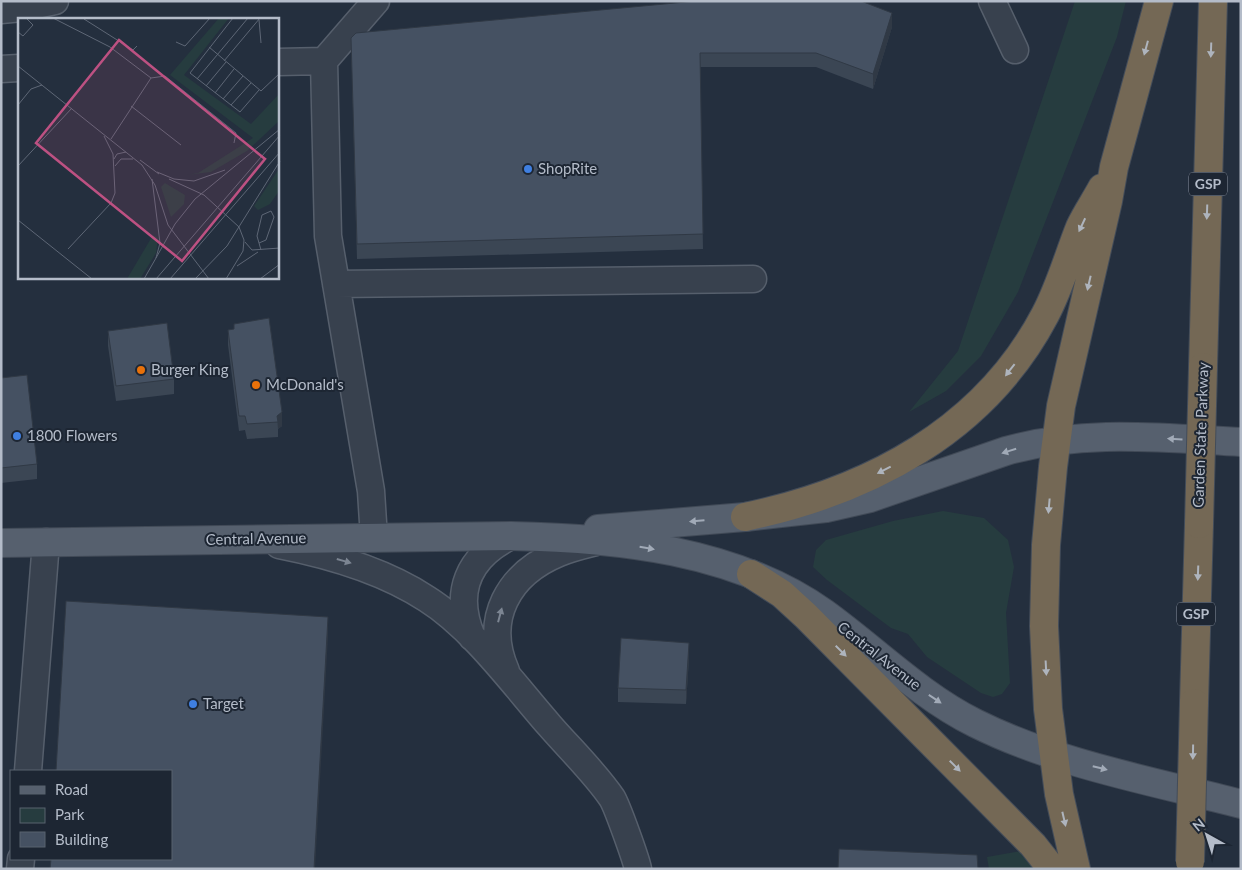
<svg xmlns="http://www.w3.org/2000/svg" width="1242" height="870" viewBox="0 0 1242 870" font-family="Lato,sans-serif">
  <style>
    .green { fill: #263c3f }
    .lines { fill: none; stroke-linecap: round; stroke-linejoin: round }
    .minor-casing { stroke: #565f6c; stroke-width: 29 }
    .major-casing { stroke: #414a57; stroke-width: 30 }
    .highway-casing { stroke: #434c59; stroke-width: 30 }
    .minor { stroke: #38414e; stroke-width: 26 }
    .major { stroke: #56606e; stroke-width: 28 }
    .highway { stroke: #746855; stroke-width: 28 }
    .highway-bridge-casing { stroke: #434c59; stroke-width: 30; stroke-linecap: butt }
    .highway-bridge { stroke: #746855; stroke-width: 28 }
    .wall { fill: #3b4654 }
    .shaded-wall { fill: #303945 }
    .building { fill: #455162; stroke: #303945 }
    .oneway { fill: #aeb4bd }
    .oneway2 { fill: #a1aab7 }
    .oneway3 { fill: #7c8592 }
    .shop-dot { fill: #3f7fe0; stroke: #1d2633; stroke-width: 2 }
    .food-dot { fill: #e8710a; stroke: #1d2633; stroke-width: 2 }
    .labels { text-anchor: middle; stroke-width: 4; stroke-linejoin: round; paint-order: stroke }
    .shield { fill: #1d2633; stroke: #878f9c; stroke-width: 1 }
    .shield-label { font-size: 14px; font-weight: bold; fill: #b4bcc9 }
    .poi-label { font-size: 15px; fill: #b4bcc9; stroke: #1d2633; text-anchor: start }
    .street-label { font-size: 15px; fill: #b4bcc9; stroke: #1d2633 }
    .inset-road { fill: none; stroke: #5e6776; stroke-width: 1 }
    .view { fill: #bd5182; fill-opacity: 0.15; stroke: #bd5182; stroke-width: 2.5 }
    .inset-edge { fill: none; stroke: #b4bcc9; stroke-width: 2.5 }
  </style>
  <rect width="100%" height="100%" fill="#242f3e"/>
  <path class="green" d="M1075 1H1126L1117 37 1018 292 981 356 946 391 909 412 958 351Z
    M943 511 984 518 1008 540 1014 567 1006 613 1010 683 1002 694 993 697 981 693 927 657 908 634 891 628 827 580 813 567 816 550 826 540 893 521Z
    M1021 851 1033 869H989L987 857Z"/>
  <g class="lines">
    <defs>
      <path id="minor" d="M992 1 1015 50
        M1 10 22 8 55 1
        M324 61 376 1
        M278 62 324 61 328 236 371 491 374 538
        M1 69 19 68
        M336 284 753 279
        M279 545C330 555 383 570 427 599 473 628 514 685 550 726 570 749 595 773 612 798 617 806 636 859 638 869
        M472 637C453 592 468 557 511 536
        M506 671C483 619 508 574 559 553 571 548 584 545 596 542
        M28 771 46 542
        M20 869 21 859"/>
      <path id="major" d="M598 529 745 517 826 508 870 498 1006 451C1083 429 1162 438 1241 442
        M1 543 511 536C616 538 736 550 824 613 874 649 919 695 975 723 1057 764 1152 781 1241 804"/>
      <path id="highway" d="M1203 367 1213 1
        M745 517C869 491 984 431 1045 315 1060 287 1068 257 1080 227 1086 214 1095 201 1102 188
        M751 574 782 594 806 616 1033 845 1052 869
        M1194 703 1199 524
        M1076 869 1059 794 1048 709 1044 626 1046 545 1053 467 1061 406 1108 201 1114 167 1159 1"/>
    </defs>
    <use href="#minor" class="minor-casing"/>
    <use href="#major" class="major-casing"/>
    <use href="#highway" class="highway-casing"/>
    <use href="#minor" class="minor"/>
    <use href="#major" class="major"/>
    <use href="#highway" class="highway"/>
    <defs>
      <path id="highway-bridge" d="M1199 524 1203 367
        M1190 862 1194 703"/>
    </defs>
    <use href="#highway-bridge" class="highway-bridge-casing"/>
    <use href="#highway-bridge" class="highway-bridge"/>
  </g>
  <path class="wall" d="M892 27 873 89 816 67H700L703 249 357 259 351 38Z
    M228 330 282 426 278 429V437L247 439 245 430 239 431 228 345Z
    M108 331 174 379V394L116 401 108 346Z
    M1 378 37 464V479L1 483Z
    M689 658 686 704 618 702V688Z"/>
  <path class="shaded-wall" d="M892 13V27L873 89V74Z
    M282 412V426L278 429 277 416Z
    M328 617V636L315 869H314Z
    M689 643V658L686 704V690Z"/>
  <path class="building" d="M696 1H861L892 13 873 74 816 53H700L703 234 357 244 351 38 356 33Z
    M269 318 282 412 277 416 278 422 247 424 245 416H239L228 330 234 329V324Z
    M167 323 174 379 116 386 108 331Z
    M27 375 37 464 1 468V378Z
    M66 601 328 617 314 869H50L51 859H171V771H56Z
    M621 638 689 643 686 690 618 688Z
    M839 849 977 855 978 869H838Z"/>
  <defs><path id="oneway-solid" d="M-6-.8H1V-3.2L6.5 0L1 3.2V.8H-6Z" transform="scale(1.25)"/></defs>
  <g class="oneway">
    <use href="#oneway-solid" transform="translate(1146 48) rotate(105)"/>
    <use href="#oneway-solid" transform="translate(1211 50) rotate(92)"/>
    <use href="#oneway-solid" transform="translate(1207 212) rotate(92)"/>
    <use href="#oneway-solid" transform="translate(1082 225) rotate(115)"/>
    <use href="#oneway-solid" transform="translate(1089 283) rotate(103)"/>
    <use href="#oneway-solid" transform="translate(1010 370) rotate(128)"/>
    <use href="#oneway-solid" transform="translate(884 470) rotate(153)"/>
    <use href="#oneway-solid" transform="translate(1049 506) rotate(95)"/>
    <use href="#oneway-solid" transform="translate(1198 573) rotate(92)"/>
    <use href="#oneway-solid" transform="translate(841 651) rotate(45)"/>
    <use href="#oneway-solid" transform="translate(1046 668) rotate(87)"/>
    <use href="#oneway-solid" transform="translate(1193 752) rotate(91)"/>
    <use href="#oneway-solid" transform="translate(955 766) rotate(45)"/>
    <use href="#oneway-solid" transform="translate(1064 819) rotate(77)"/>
  </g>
  <g class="oneway2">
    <use href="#oneway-solid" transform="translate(1175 439) rotate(-177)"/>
    <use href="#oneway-solid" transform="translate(1009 451) rotate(163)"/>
    <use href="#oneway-solid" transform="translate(697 521) rotate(175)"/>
    <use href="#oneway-solid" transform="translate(647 548) rotate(10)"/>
    <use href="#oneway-solid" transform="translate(935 699) rotate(34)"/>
    <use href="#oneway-solid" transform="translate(1100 768) rotate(14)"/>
  </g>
  <g class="oneway3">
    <use href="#oneway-solid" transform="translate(344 561) rotate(16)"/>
    <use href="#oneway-solid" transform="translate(500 615) rotate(-75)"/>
  </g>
  <g class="shop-dot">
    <circle cx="528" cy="169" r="5"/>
    <circle cx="17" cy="436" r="5"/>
    <circle cx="193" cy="704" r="5"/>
  </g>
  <g class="food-dot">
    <circle cx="141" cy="370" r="5"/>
    <circle cx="256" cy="385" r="5"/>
  </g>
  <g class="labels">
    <g class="shield">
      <rect x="1189" y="172.5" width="38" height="23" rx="4"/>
      <rect x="1177" y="602.5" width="38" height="23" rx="4"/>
    </g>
    <g class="shield-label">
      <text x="1208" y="189">GSP</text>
      <text x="1196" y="619">GSP</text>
    </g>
    <g class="poi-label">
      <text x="538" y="174">ShopRite</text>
      <text x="151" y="375">Burger King</text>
      <text x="266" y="390">McDonald's</text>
      <text x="27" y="441">1800 Flowers</text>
      <text x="203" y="709">Target</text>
    </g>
    <g class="street-label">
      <text transform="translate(1201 435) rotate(-88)" y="5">Garden State Parkway</text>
      <text transform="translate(256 539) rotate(-1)" y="5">Central Avenue</text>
      <text transform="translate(879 656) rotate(38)" y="5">Central Avenue</text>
    </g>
  </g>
  <g transform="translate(18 18)">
    <rect width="261" height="261" fill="#242f3e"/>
    <path d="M201 0H211L166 57 233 106 261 76V103L229 133 193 154 169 157 180 155 235 120 152 57ZM261 151V173L252 186 240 192 236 188ZM147 165 167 177 166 186 153 199 143 169ZM135 217 140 220 138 235 122 261H109Z" fill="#263c3f"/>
    <path class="inset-road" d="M35 0 92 29 133 60 93 121M215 0 172 55 222 94 241 72M66 1 115 32 119 28M241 2 243 25M0 14 5 18 15 7 9 1M158 24 167 28 192 0M191 29 243 73 262 55M206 43 242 0M0 48 124 147 137 167 150 207 191 261M133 60 147 58 218 115 216 125M179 61 230 0M188 68 208 44M197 75 216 51M205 81 225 58M0 87 13 71 24 67M213 87 233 65M113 88 163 127M96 141 99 136 108 134M122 142 141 156M0 148 54 90M97 148 103 141H115M139 154 156 161 176 163 207 152M151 161 186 177 221 209 226 222 225 233 208 261M0 202 74 261M227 224 234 232 262 230M241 225 239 218 244 197 253 193 256 199 248 222 241 225 243 232M50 231 93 185 97 175 95 136 86 118M138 240 157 206 177 181 262 111M219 248 240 234M126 261 138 240 142 225 134 161M138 261 262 117M152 261 262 134M177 261 209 228 262 143M242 261 262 246"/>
    <path class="view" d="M101 22 247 141 164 243 18 125Z"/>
    <rect width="261" height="261" class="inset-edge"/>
  </g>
  <rect width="1242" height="870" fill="none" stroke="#b4bcc9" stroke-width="5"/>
  <rect x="10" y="770" width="162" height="90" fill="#1d2633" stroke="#59626f"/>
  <rect x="20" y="786" width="25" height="8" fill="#56606e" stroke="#59626f"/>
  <text x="55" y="795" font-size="15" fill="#b4bcc9">Road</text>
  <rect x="20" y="808" width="25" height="15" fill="#263c3f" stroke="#59626f"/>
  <text x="55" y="820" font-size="15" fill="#b4bcc9">Park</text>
  <rect x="20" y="832" width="25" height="15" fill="#455162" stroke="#59626f"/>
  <text x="55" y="845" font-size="15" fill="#b4bcc9">Building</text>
  <g transform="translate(1207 835) rotate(321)" stroke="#1d2633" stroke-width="4" paint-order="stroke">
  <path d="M0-4L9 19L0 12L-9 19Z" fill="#b4bcc9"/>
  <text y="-8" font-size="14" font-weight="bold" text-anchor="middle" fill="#b4bcc9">N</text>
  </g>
</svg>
